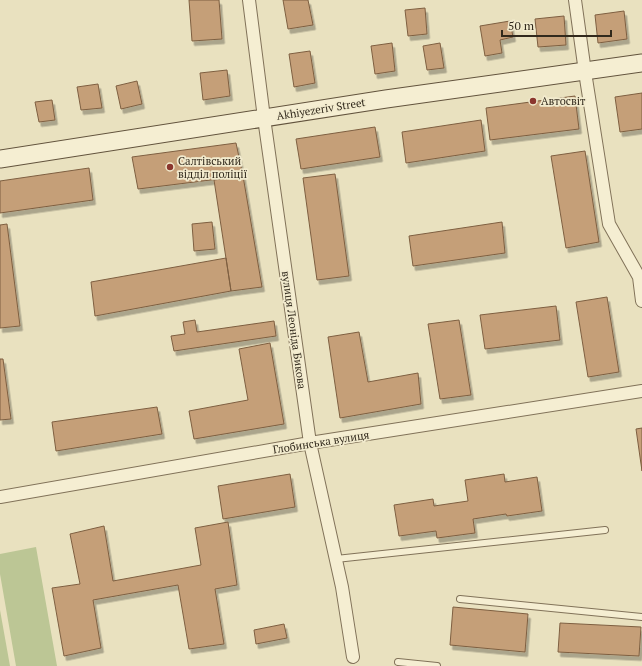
<svg xmlns="http://www.w3.org/2000/svg" width="642" height="666" viewBox="0 0 642 666" font-family="'PT Serif',serif">
  <style>
    .green { fill: #bcc695 }
    .building { fill: #c59f78; stroke: #7e5f41; filter: url(#shadow) }
    .lines { fill: none; stroke-linecap: round; stroke-linejoin: round }
    .lane-casing { stroke: #817259; stroke-width: 8 }
    .street-casing { stroke: #817259; stroke-width: 14 }
    .secondary-casing { stroke: #62533d; stroke-width: 19 }
    .lane { stroke: #f5eed2; stroke-width: 6 }
    .street { stroke: #f5eed2; stroke-width: 12 }
    .secondary { stroke: #f5eed2; stroke-width: 17 }
    .poi-dot { fill: #8b362e; stroke: #f2ebce; stroke-width: 1.5 }
    .labels { text-anchor: middle; stroke-width: 3.5; stroke-linejoin: round; paint-order: stroke }
    .poi-label { font-size: 11px; fill: #31291c; stroke: #f2ebce; text-anchor: start }
    .street-label { font-size: 11px; fill: #31291c; stroke: #f2ebce }
  </style>
  <defs>
    <filter id="shadow"><feDropShadow dx="2.5" dy="4.5" stdDeviation="0" flood-color="#0004"/></filter>
  </defs>
  <rect width="100%" height="100%" fill="#e9e1bf"/>
  <path class="green" d="M36 547 57 666H16L0 574V554Z
    M0 610 10 666H0Z"/>
  <path class="building" d="M189 0H219L222 39 192 41Z
    M283 0H308L313 25 288 29Z
    M425 8 427 34 408 36 405 10Z
    M624 11 627 39 598 43 595 15Z
    M564 16 566 45 538 47 535 19Z
    M510 21 513 37 500 40 502 53 485 56 480 26Z
    M392 43 395 71 375 74 371 46Z
    M440 43 444 68 427 70 423 46Z
    M310 51 315 83 294 87 289 54Z
    M227 70 230 96 203 100 200 73Z
    M137 81 142 104 121 109 116 86Z
    M98 84 102 108 81 110 77 87Z
    M642 93V129L620 132 615 97Z
    M575 96 579 129 490 140 486 108Z
    M52 100 55 120 39 122 35 102Z
    M481 120 485 151 406 163 402 132Z
    M375 127 380 157 301 169 296 139Z
    M236 143 243 176 138 189 132 157Z
    M585 151 599 242 566 248 551 156Z
    M89 168 93 200 0 213V181Z
    M335 174 349 276 317 280 303 178Z
    M243 176 262 287 231 291 214 180Z
    M212 222 215 249 194 251 192 224Z
    M502 222 505 253 413 266 409 236Z
    M7 224 20 326 0 328V225Z
    M226 258 231 291 95 316 91 282Z
    M607 297 619 372 588 377 576 302Z
    M556 306 560 340 485 349 480 315Z
    M195 320 197 332 274 321 276 336 174 351 171 336 185 334 183 322Z
    M459 320 471 395 440 399 428 324Z
    M359 332 368 382 418 373 421 404 340 418 328 337Z
    M270 343 284 424 194 439 189 411 248 400 239 349Z
    M0 359H3L11 419 0 420Z
    M157 407 162 434 56 451 52 422Z
    M642 428V471L636 429Z
    M290 474 295 507 223 519 218 486Z
    M504 474 505 482 537 477 542 511 507 516 506 514 473 519 475 533 437 538 436 531 399 536 394 505 433 499 434 506 468 501 465 480Z
    M228 522 237 585 215 589 224 644 189 649 178 585 93 600 101 648 64 656 52 588 80 584 70 534 104 526 113 581 201 565 195 528Z
    M453 607 528 614 525 652 450 645Z
    M560 623 641 627 639 656 558 652Z
    M284 624 287 638 256 644 254 630Z"/>
  <g class="lines">
    <defs>
      <path id="lane" d="M336 559 605 530
        M460 599 642 617
        M398 662 437 666"/>
      <path id="street" d="M249 0 264 118 310 443 342 587 353 657
        M575 0 585 72 609 224 639 277 642 301
        M0 497 310 443 642 391"/>
      <path id="secondary" d="M0 159 386 99 642 63"/>
    </defs>
    <use href="#lane" class="lane-casing"/>
    <use href="#street" class="street-casing"/>
    <use href="#secondary" class="secondary-casing"/>
    <use href="#lane" class="lane"/>
    <use href="#street" class="street"/>
    <use href="#secondary" class="secondary"/>
  </g>
  <g class="poi-dot">
    <circle cx="533" cy="101" r="4"/>
    <circle cx="170" cy="167" r="4"/>
  </g>
  <g class="labels">
    <g class="poi-label">
      <text x="541" y="105">Автосвіт</text>
      <text x="178" y="165">Салтівський<tspan x="178" dy="13">відділ поліції</tspan></text>
    </g>
    <g class="street-label">
      <text transform="translate(321 109) rotate(-9)" y="4">Akhiyezeriv Street</text>
      <text transform="translate(294 330) rotate(82)" y="4">вулиця Леоніда Бикова</text>
      <text transform="translate(321 442) rotate(-9)" y="4">Глобинська вулиця</text>
    </g>
  </g>
  <path d="M502 30v6h109v-6" fill="none" stroke="#31291c" stroke-width="2"/>
  <text x="508" y="30" font-size="12" fill="#31291c" stroke="#f2ebce" stroke-width="3" paint-order="stroke">50 m</text>
</svg>
